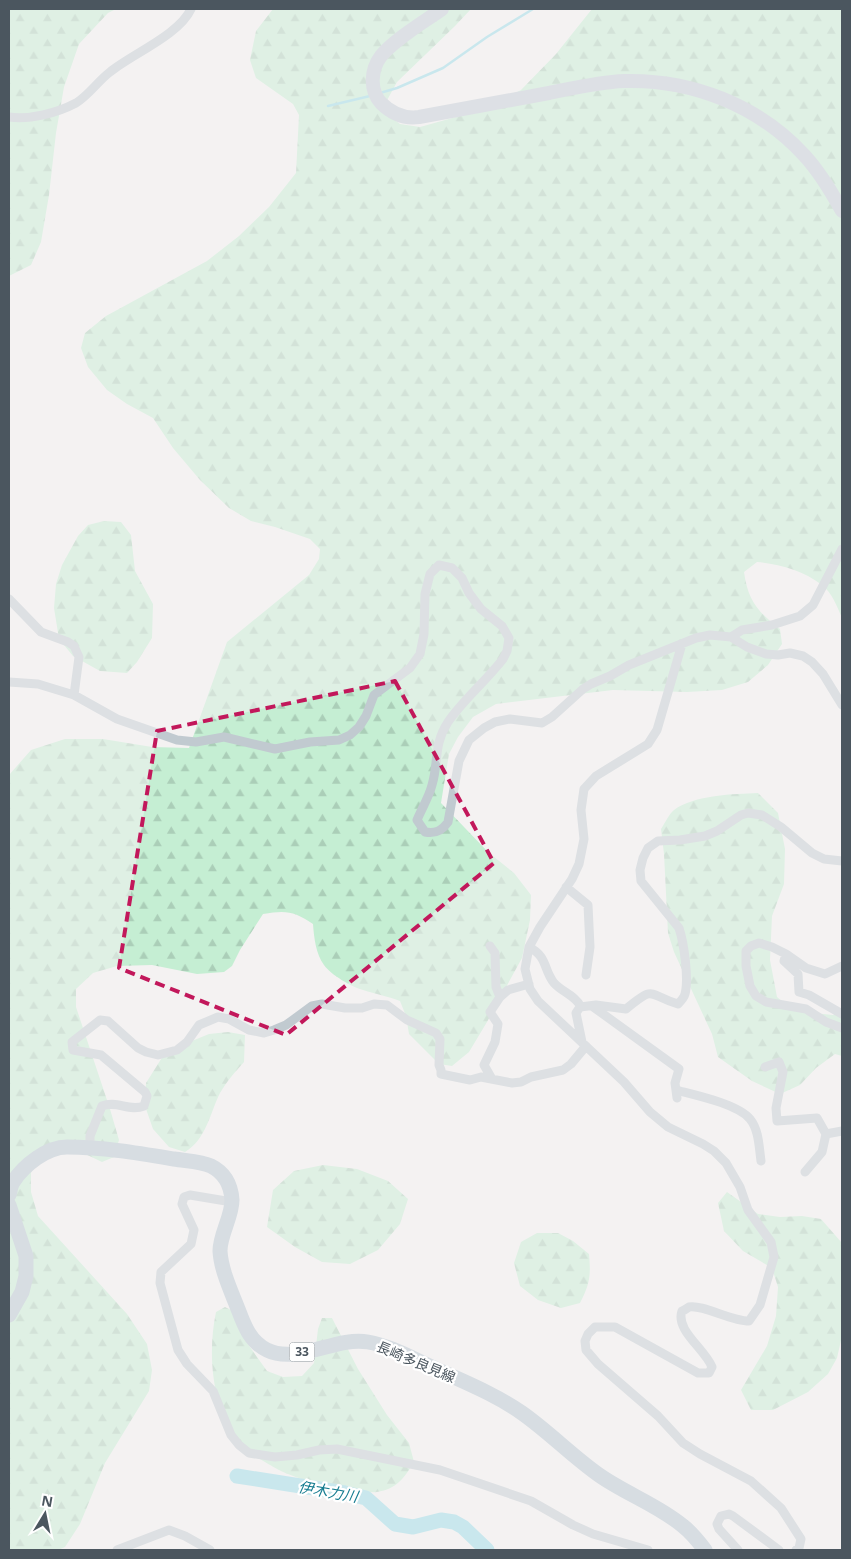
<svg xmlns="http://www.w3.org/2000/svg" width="851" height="1559" viewBox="0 0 851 1559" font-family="'Noto Sans','Noto Sans JP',sans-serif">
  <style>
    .forest { fill: url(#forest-firs) }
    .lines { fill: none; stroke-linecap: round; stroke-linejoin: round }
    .stream { stroke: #95dae7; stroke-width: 2.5 }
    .river { stroke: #95dae7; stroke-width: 15 }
    .street { stroke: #c1cad0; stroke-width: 9 }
    .secondary { stroke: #c2cbd4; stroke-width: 14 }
    .primary { stroke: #b4c3ce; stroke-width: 15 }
    .marked { fill: none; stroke: #c2185b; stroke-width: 4; stroke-dasharray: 10 6; stroke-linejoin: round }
    .labels { text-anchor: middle; stroke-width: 4.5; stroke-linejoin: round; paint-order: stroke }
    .shield { fill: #fff; stroke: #81898f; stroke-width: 1 }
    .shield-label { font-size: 12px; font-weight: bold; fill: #4b565f }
    .street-label { font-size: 14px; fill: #4b565f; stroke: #fff }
    .water-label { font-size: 15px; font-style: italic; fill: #157c90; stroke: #fff }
  </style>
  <defs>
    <pattern id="forest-firs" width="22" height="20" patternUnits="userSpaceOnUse" patternTransform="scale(1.25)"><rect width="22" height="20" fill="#c5eed3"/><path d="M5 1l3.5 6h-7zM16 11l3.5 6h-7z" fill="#abceb8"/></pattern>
  </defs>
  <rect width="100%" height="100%" fill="#f4f2f2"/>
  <path class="forest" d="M9 9H116L108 13 79 44 64 87 56 133 49 195 41 242 31 265 9 276Z
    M273 9H471L455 26 397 82 385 104 391 117 400 124 420 127 488 108 521 90 556 54 592 9H842V618C837 606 832 593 822 585 804 571 779 564 757 562L744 572C748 601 758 612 780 629L782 644 768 665 748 682 722 690 687 692 613 690 496 704 473 717 458 737 449 754 441 803 488 852 514 873 531 895 530 920 522 958 487 1022 469 1052 452 1066 439 1064 409 1034 406 1016 400 1001C387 996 376 994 363 990 352 987 331 975 324 965 316 954 314 938 313 924 294 911 286 910 263 914L240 950 232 966 224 972 197 974 152 965 117 966 93 973 76 989V1007L110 1109 119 1140 114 1157 102 1162 79 1151 37 1158 31 1173V1192L38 1216 127 1314 147 1344 152 1370 149 1391 105 1463 80 1524 65 1547 58 1550H9V775L31 750 65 739H103L152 747 189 748 227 642 309 575 319 559 320 549 310 539 275 527 251 521 229 508 200 480 173 448 153 418 127 404 107 390 88 367 81 348 85 333 106 316 207 261 239 236 269 207 296 173 299 115 293 104 256 78 250 60 256 31Z
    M104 521 121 522 131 535 135 571 153 604 152 638 137 662 127 673 100 671 73 656 59 639 54 608 56 584 62 565 78 536 88 525Z
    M758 793 778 813 785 849 784 884 772 916 770 960 777 997 794 1011 833 1015 842 1010V1056L835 1054 816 1068 800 1085 780 1094 752 1081 718 1057 712 1034 674 952 668 933 664 854 661 829C665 823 669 814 674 810 694 795 734 794 758 793Z
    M228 1032 245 1035 244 1062C235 1072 227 1081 220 1093 210 1113 206 1140 185 1152L169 1147 153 1129 145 1106 146 1083 163 1056 182 1045 209 1034Z
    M323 1165 357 1169 388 1181 408 1199 400 1224 378 1250 350 1264 322 1262 295 1247 267 1227 273 1190 294 1171Z
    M727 1192 758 1214 780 1217 802 1216 821 1219 842 1243V1336L837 1358 828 1374 808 1392 773 1410H751L741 1390 767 1346 776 1316 778 1287 772 1268 743 1251 724 1231 718 1203Z
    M537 1233H558L573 1241 589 1254C591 1275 590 1284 580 1303L561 1308 538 1300 520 1286 514 1263 521 1242Z
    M225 1307 237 1313 245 1340 267 1371 283 1377 302 1376 314 1363 318 1329 322 1318H332L358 1369 387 1415 409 1443 414 1462C405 1477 397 1489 377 1492 372 1493 364 1491 359 1490 335 1487 310 1483 288 1474 279 1471 244 1450 239 1444 212 1408 207 1355 216 1312Z"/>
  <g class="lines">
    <path class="stream" d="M380 93 397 88 443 68 487 37 533 9
      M328 106 370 96"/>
    <path class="river" d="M237 1476 345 1493 366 1498 395 1524 413 1527 441 1520 454 1522 463 1527 487 1550"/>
    <path class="street" d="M9 117C30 120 57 113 76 103 89 95 98 81 110 72 132 54 179 35 191 9
      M9 599 41 632 68 642 74 646 79 657 74 695
      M731 637 742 630 772 625 800 616 813 605 842 549
      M682 644 657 730 648 744 596 776 584 789 581 810 584 839 579 864 572 879 540 927 529 947 525 969 530 989 538 1001 624 1082 650 1112 668 1127 703 1144 714 1151 726 1163 740 1187 748 1210 771 1242 774 1257 760 1305 749 1321C731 1321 702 1304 689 1307 687 1308 685 1310 682 1311 675 1330 705 1349 712 1367L709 1373H698L615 1327H595L588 1334 585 1341 586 1350 598 1364 658 1416 683 1443 700 1454 751 1481 781 1508 801 1539 799 1548 796 1550
      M9 682 38 684 74 695 117 719 177 740 196 742 224 737 275 749 310 742 339 740 350 735 359 727 366 716 374 695 410 668 420 654 424 634 425 594 430 574 439 565 452 568 462 578 469 593 481 609 502 626 509 638 507 651 503 659C486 681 463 700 448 722 433 745 439 762 432 785 429 797 422 808 417 820L425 832C435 834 442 831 448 822L459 761 469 740 484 728 495 722 510 719 542 723 552 717 583 689 591 684 610 676 629 665 696 638 710 635 731 637 747 647 766 654 778 655 790 653 803 656 812 662 823 674 842 705
      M566 887 588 905 590 947 586 975
      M490 946 495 953 496 987 500 997
      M529 947C548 957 543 969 554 983 562 992 576 996 581 1007
      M786 954 784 961 798 974 799 992 809 995 842 1014
      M842 966 825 974 806 968 786 954 772 947 759 943 751 946 746 951V966L750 986 756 996 766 1002 806 1009 826 1022 842 1028
      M592 1006 679 1069 675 1083 677 1098
      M582 1042 576 1013 580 1007 596 1005 626 1009C656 984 647 995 678 1004 681 1001 684 998 685 994 689 979 684 943 679 928L641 881 640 870 643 858 648 848 658 841 680 840 705 836 717 831 741 815 748 813 762 815 781 827 812 853 824 859 842 861
      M765 1067 779 1062 783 1072 776 1108 777 1121 817 1118 826 1134 822 1152 805 1172
      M492 1079 484 1065 495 1042 498 1024 490 1012 500 997 508 990 529 984
      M676 1090C695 1095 738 1104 750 1119 759 1130 759 1147 761 1161
      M826 1134 842 1131
      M90 1147V1136L102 1106C117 1100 129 1112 144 1106L147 1096 145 1092 101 1055 73 1050 72 1042 100 1020 108 1021 138 1048 146 1052 158 1055 177 1050 187 1042 199 1025 218 1017 229 1019 249 1030 264 1033 274 1030 286 1025 312 1006 322 1004 345 1008H362L374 1004 387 1005 407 1020 436 1033 440 1039 439 1065 441 1070V1074L470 1080 481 1077 512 1083 521 1082 531 1077 563 1070 571 1064 586 1046
      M232 1202 190 1195 184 1197 182 1204 194 1230 191 1244 161 1272 160 1283 178 1350 187 1364 213 1391 231 1435 239 1445 249 1453 275 1457 297 1455 319 1450 337 1449 440 1470 531 1501 573 1525 593 1534 648 1550
      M117 1550 169 1530 185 1536 210 1550
      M738 1550 719 1529 717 1524 721 1516 729 1514 733 1516 779 1550"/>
    <path class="secondary" d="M442 9C424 22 395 39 381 56 371 69 369 90 381 103 391 113 404 119 419 117 462 109 506 101 549 93 574 88 599 82 624 81 691 79 758 105 804 155 819 171 831 191 842 211"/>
    <path class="primary" d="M9 1195C10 1191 11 1185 13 1182 24 1165 47 1147 67 1147 103 1147 138 1153 174 1159 186 1161 201 1161 211 1166 225 1173 231 1185 232 1200 232 1217 220 1234 220 1251 221 1270 231 1291 238 1309 244 1325 250 1342 267 1350 297 1365 336 1336 368 1342 391 1346 413 1359 434 1368 464 1382 495 1394 522 1413 549 1432 572 1456 599 1475 626 1494 658 1505 683 1526 692 1533 699 1542 705 1550
      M9 1205 26 1256V1276L22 1292 9 1315"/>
  </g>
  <path d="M0 0H851V1559H0ZM395 681 494 863 286 1035 119 968 157 731Z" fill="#f4f2f2" fill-opacity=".55" fill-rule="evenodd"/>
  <path class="marked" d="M395 681 494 863 286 1035 119 968 157 731Z"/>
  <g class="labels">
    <rect class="shield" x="289.5" y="1342.5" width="25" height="19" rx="4"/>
    <g class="shield-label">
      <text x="302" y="1356">33</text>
    </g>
    <g class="street-label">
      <text transform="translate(416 1362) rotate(23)" y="5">長崎多良見線</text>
    </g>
    <g class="water-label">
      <text transform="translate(328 1492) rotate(10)" y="5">伊木力川</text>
    </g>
  </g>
  <rect width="851" height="1559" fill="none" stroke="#4b565f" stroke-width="20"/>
  <g transform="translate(45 1514) rotate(10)" stroke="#ffffff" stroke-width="4" paint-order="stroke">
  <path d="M0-4L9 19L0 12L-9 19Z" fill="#4b565f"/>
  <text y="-8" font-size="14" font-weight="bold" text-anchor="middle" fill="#4b565f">N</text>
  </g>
</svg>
